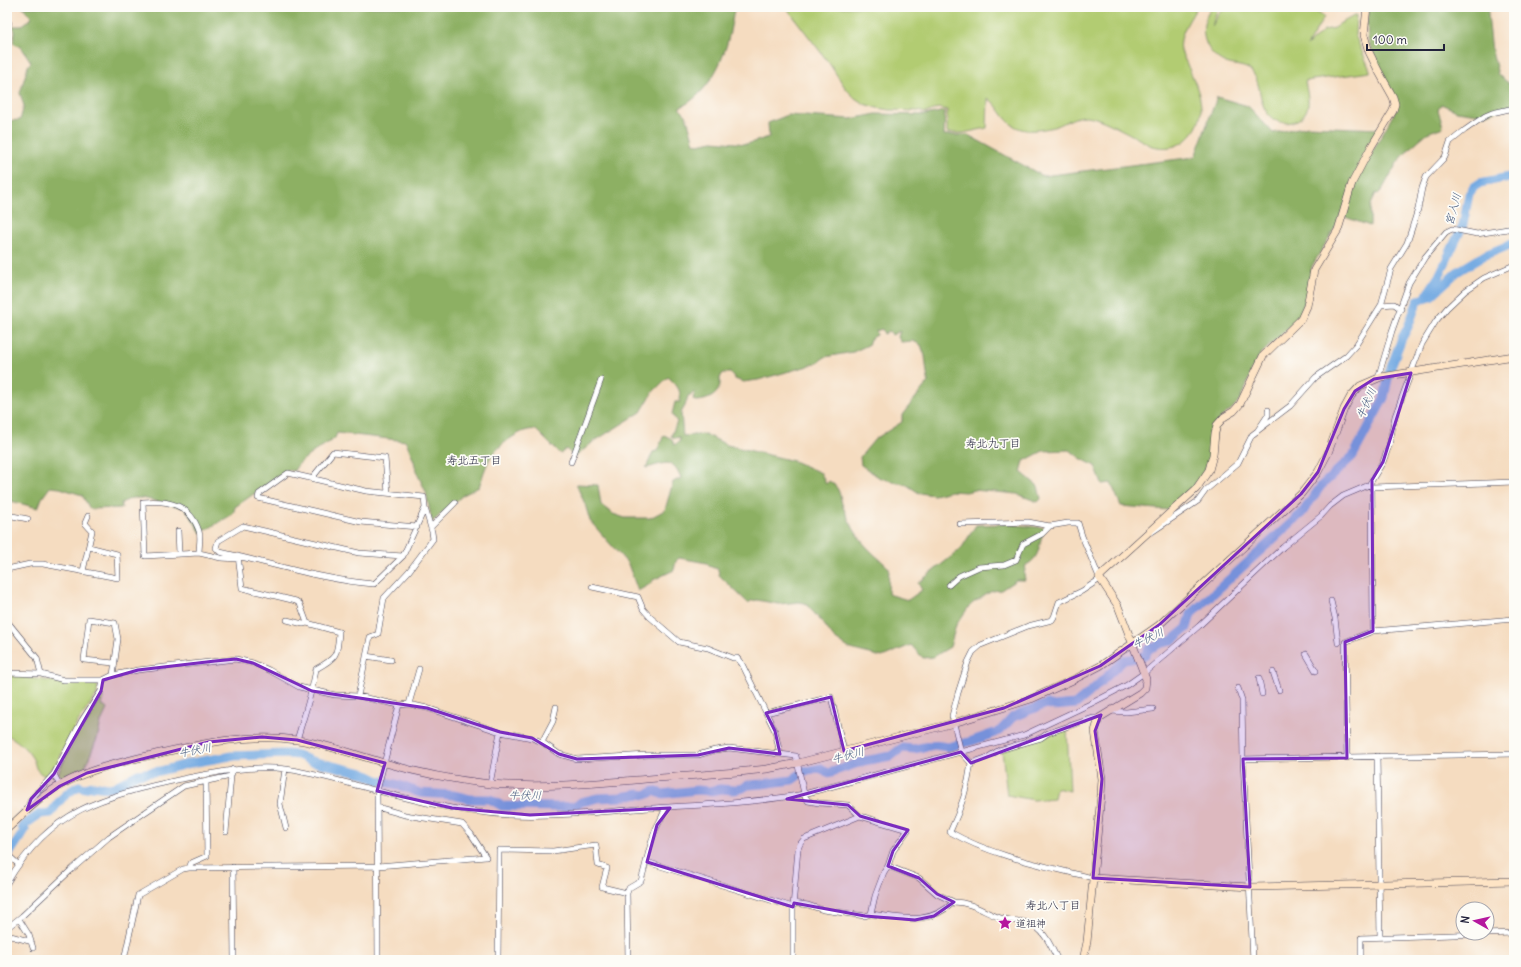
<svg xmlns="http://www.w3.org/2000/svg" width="1521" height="967" viewBox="0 0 1521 967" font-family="Delius,'Klee One',sans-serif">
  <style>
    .green { fill: #b2cc72; stroke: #6a7756 }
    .forest { fill: #8db064; stroke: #586950 }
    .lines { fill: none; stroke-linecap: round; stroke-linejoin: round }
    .river { stroke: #74aae2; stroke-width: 9 }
    .street-casing { stroke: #423e4f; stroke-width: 6 }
    .secondary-casing { stroke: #423e4f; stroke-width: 8 }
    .street { stroke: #fff; stroke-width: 5 }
    .secondary { stroke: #fee4c5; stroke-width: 7 }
    .oneway { stroke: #9c9ca7 }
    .marked { fill: #7b2cbf; fill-opacity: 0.2; stroke: #7b2cbf; stroke-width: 3; stroke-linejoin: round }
    .labels { text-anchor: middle; stroke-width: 3.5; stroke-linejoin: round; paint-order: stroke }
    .poi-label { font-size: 10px; fill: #22223b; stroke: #fdfcf7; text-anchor: start }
    .water-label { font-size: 11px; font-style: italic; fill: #43587e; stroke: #fdfcf7 }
    .neighbourhood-label { font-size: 11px; fill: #22223b; stroke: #fdfcf7 }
  </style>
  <rect width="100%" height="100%" fill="#fdfcf7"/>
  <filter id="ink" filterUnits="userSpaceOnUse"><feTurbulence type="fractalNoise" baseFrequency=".025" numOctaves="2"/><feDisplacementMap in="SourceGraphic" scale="8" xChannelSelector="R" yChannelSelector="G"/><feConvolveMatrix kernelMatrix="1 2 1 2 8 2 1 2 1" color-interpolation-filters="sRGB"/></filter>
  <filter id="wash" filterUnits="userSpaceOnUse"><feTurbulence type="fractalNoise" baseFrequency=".012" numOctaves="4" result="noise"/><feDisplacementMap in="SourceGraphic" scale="16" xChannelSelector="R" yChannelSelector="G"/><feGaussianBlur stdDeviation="0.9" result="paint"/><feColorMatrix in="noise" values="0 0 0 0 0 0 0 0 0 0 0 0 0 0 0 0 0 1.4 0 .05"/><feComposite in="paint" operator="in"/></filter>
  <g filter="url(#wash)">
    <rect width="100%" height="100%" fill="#f5dcc0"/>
    <path class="green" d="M786 7H1197C1189 21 1178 35 1181 51 1193 80 1216 113 1187 139 1177 148 1165 149 1152 146 1138 139 1100 116 1086 116 1075 116 1067 122 1057 126 1047 129 1031 132 1021 129 1004 124 1001 107 988 98L987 128 963 133H947V110L938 108 926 113 917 111 890 110 877 108 864 104 855 98 846 89 829 63Z
      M1211 7H1218L1212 26 1220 12 1228 7H1254L1258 10H1268L1272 7H1309L1324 17 1307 46 1324 30 1335 28 1339 24 1356 15 1355 35 1370 70V72L1305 81C1306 88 1309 97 1308 105 1305 124 1279 129 1268 114 1258 102 1262 84 1252 72 1246 65 1234 66 1226 63 1211 57 1201 41 1204 24 1205 18 1209 12 1211 7Z
      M7 675 59 682 98 685 97 694 77 723 55 767 52 768 45 776C32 769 38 766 31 756 25 747 17 740 7 735Z
      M101 695 104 699 102 705 107 709 101 722 97 739 85 767 64 778 60 777 58 773 85 719Z
      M1067 728 1070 791 1056 788 1054 798 1034 800 1007 795 1002 751Z"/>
    <path class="forest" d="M23 7H735C732 18 731 29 728 40 721 67 705 96 679 108L686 115 694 143 698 144 713 141 747 144 769 137 768 123 788 115 851 119 876 114 925 115 945 111 944 135H968L1043 176 1195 157 1217 97 1248 106 1273 133 1308 126 1379 129 1335 228 1312 266 1306 299 1299 317 1260 355 1252 369 1246 387 1240 399 1233 408 1219 419 1208 463 1200 479 1185 496 1168 510 1121 506 1111 483 1102 484 1095 466 1080 458 1070 450 1043 451 1024 461 1021 472 1038 486 1041 499 1038 502 1017 494 974 490 966 492 951 491 934 495 919 493 907 485 880 478 861 465 860 457 875 439 902 422V415L928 382 925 356 921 345 913 341 901 342 898 337 900 331 892 335 890 331 884 334 882 329 876 331 877 335 870 339 868 345 853 352 825 357 815 364 758 380 743 382 735 379 731 373H723L720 378C722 394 709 401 695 401L693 399 695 392 688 396 685 406 681 413 683 436 705 434 727 445 794 461 821 473 826 484 829 481C841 488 839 495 843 507 848 518 853 530 861 540 868 550 880 559 889 568L888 594 908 600 922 590 918 583 961 549 976 525 1005 524 1047 528C1045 531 1042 535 1041 539 1039 550 1037 560 1026 565L1024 574 1025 580H1016L1001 590 992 591 973 603 968 608 956 625 950 647 933 657 923 658 911 645 882 657 850 649 834 638 823 623 805 603 799 602 779 604 757 600 751 601 748 603 719 575 718 569 711 567 707 563 679 558 676 561 674 570 653 580 650 584 638 591 628 564 590 521 585 504 576 484 598 485 601 505 613 514 625 518H650L665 510 673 482 681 478C673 456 664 464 646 468L653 452 657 451 664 435 672 439 674 445 680 441 679 437 675 438 671 436 677 422 672 414 675 402H680C682 390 676 384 668 377L653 392 641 412 593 442 575 457 566 449 560 454 536 430C522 426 495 448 489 460 485 468 482 478 479 487L463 495 432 522 426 492 416 471 414 461 406 441 337 433 335 438C324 446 299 459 294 471L288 470 235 507 233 514 201 533 185 508 142 498H132L121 503 122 508 90 509 82 495 60 488 50 487 42 498 38 508 7 500V121L20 120 24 106 20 93 28 66 31 62 22 48 13 43 15 31 13 26H21L32 18Z
      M1370 7H1490L1488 15 1492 51 1498 75 1514 87V105L1484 115 1457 111 1441 104 1438 110 1443 127 1427 133 1411 147 1397 163 1382 190 1378 194 1376 193C1368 210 1371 209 1370 226L1345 217 1353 186 1397 108 1373 54 1368 39 1367 24Z"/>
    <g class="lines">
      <path class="river" d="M1426 296 1439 276 1463 225 1469 194 1474 187 1480 183 1514 176
        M7 857 25 830 22 827 24 825 40 814 51 813C59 800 66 793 79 786L85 788 92 786 109 788 114 787 138 774 160 771 191 763 231 756 287 754 298 755 311 761 363 773 377 780 399 785 420 793 453 795 470 799H490L502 806 559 807 576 806 581 802 598 798 620 797 639 794 646 795 654 791 662 794 697 790 710 791 720 789 734 790 743 788 748 785 762 784 792 780 803 772 821 768 827 773 832 772 864 761 891 756 902 748 914 749 934 745 948 747 972 741 1000 731 1013 717 1027 711 1047 704 1054 706 1076 704 1088 694 1124 660 1141 657 1146 654 1149 649 1162 643 1171 641 1187 628 1191 614 1302 513 1321 486 1353 456 1384 398 1390 369 1402 338 1408 327 1418 300 1431 296 1457 272 1485 255 1512 244 1514 247"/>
    </g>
  </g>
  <g filter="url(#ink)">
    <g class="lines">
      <defs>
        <path id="street" d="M7 21 9 23
          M1381 305 1394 304 1401 309
          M1378 378 1392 331 1409 283 1425 257 1446 232 1452 229 1477 234 1514 228
          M1258 430 1268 415V410
          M571 462 601 380
          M312 478 333 452 385 458 388 493
          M1369 485 1372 487 1514 482
          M1372 487 1373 631
          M7 515 28 519
          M960 524 1028 522 1050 526 1068 523H1078L1082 536 1099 577
          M431 527 455 503
          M178 531 179 554
          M1152 532 1198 501 1206 490 1238 463 1252 435 1290 406 1316 377 1346 356 1356 345 1381 305 1391 269 1407 243 1411 231 1418 209 1422 188 1426 177 1445 157 1450 142 1465 130 1485 116 1492 113 1514 108
          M199 553C199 546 201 537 199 531 190 504 168 500 143 502L145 556 199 553 221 558 239 559
          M238 556 242 588 296 601 300 604 307 623 339 632C337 655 338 657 316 669 312 693 304 716 297 740
          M403 556 359 553 243 526 218 541 216 548 220 552C270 563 322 580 374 584L403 556 425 508 424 497 366 491 288 473 259 494 258 498 361 522 417 527
          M7 569 30 564H43L118 578 117 554 89 547
          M83 571 92 531 85 523 88 516
          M949 585 959 576 979 567 1004 565 1016 560 1023 544 1042 534 1050 526
          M592 587 638 597 643 609 650 617 679 642 708 648 733 658H737L742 664 775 731 780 754
          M1331 601 1335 618 1338 643
          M287 620 303 624 307 623
          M7 621 37 658 41 674
          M1306 654 1316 671
          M366 656 391 660
          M1273 672 1279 690
          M7 673 41 674 64 680H103L113 675 138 670 236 659 253 663 269 670 299 687 335 695 358 696 399 705 409 704 427 708 500 732 532 738 542 742 559 754 577 759 648 755H698L715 750 729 748 796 756 804 794 808 801 819 803 848 805 860 816 908 830 893 851 888 866 884 872 875 896 871 914
          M113 675 118 639 115 623 89 619 84 660 114 663
          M1259 678 1262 694
          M1238 688 1242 700 1243 759 1253 960
          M358 696 370 637 378 634 384 598 409 571 433 539 432 532 425 508
          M409 704 419 669
          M1111 711 1126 712 1153 709
          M766 713 831 697 844 751
          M542 742 553 721 556 707
          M1377 756 1380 937
          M1347 758 1345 642 1373 631 1514 619
          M1243 759 1514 754
          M971 763 988 757 999 750 1041 738 1048 733 1093 718H1099
          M285 769 280 804 286 828
          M54 774 60 786
          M490 784 500 732
          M27 809 31 799 54 774 82 720 101 691 103 680
          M226 832 231 776
          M7 854 18 864
          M647 862 793 907
          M888 866 919 878 937 894 954 902
          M233 867 234 960
          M189 868 191 863 207 856 206 782
          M1093 878C1045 866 994 857 950 832 960 811 968 787 971 763L961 752 952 716 958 693 968 662 973 652 981 645 1028 626 1052 620 1054 617 1059 602 1082 591 1100 579
          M7 883C51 808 102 797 182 779 217 772 250 765 286 769 307 772 328 778 348 783 401 797 454 812 509 815 556 817 602 812 649 808 701 805 753 803 804 794L1024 735 1090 704 1127 685 1144 673 1199 626 1283 547 1321 516 1330 506 1343 496 1369 485 1383 462 1389 446 1395 416 1411 373 1422 344 1436 321 1447 308 1465 291 1484 278 1514 265
          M794 903 808 905 823 910 865 916 871 914C904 918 928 926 954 902 973 902 986 914 1004 919 1015 921 1026 920 1036 927 1047 935 1052 949 1058 960
          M19 919 29 935 33 948
          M7 928 22 916 70 871 109 837 144 813 184 786 231 776 233 769
          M7 935 29 941
          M124 960 138 895 183 869 189 868 378 866 486 857 471 834 462 824 405 815 377 807
          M378 960 377 791 399 705
          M498 960 499 850 553 851 596 845 598 865 607 868 602 887 627 893
          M628 960 627 893 629 888 641 881C646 864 649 847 655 831 658 823 663 817 665 808
          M793 960V907L798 849 800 844 804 839 860 816
          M1361 960V938L1514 933"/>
        <path id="secondary" d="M7 829C24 814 39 797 59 786 90 768 125 761 160 753 206 743 251 733 297 740 327 744 356 755 385 763 419 773 455 780 490 784 539 788 588 784 636 780 680 776 723 774 767 769L798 763 954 723 1031 699 1075 679 1100 666 1159 625 1301 494 1318 472 1328 453 1344 409 1351 396 1360 386 1381 377 1514 356
          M1093 878 1250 887 1514 881
          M1083 960 1087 942 1101 795 1102 779 1095 731 1099 718 1140 693 1145 688 1146 679 1118 606 1099 577 1196 489 1209 470 1213 455 1215 433 1217 425 1224 417 1234 411 1240 404 1263 356 1301 319 1307 306 1314 270 1338 230 1352 183 1371 147 1393 111 1395 104 1393 97 1379 72 1369 52 1364 35 1367 7"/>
      </defs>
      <use href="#street" class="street-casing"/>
      <use href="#secondary" class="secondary-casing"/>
      <use href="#street" class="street"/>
      <use href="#secondary" class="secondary"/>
    </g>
    <defs><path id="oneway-chevron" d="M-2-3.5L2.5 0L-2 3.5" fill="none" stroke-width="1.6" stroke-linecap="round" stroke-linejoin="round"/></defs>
    <use class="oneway" href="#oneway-chevron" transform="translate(39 791) rotate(-49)"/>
  </g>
  <path class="marked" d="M1411 373 1383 462 1372 480 1373 631 1345 642 1347 758 1243 759 1250 887 1093 878 1102 779 1095 731 1101 715 971 763 961 752 787 799 848 805 860 816 908 830 893 851 888 866 919 878 937 894 954 902 934 916 915 920 865 916 794 903 793 907 647 862 657 825 670 808 530 815 452 808 377 791 385 763 297 740 262 737 209 742 87 773 60 786 27 810 31 799 54 774 101 691 103 680 138 670 215 661 236 659 253 663 312 691 427 708 500 732 532 738 559 754 577 759 698 755 729 748 780 754 775 731 766 713 831 697 844 751 1004 708 1100 666 1159 625 1301 494 1318 472 1344 409 1355 391 1374 379Z"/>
  <defs>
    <symbol id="sight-bare" viewBox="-9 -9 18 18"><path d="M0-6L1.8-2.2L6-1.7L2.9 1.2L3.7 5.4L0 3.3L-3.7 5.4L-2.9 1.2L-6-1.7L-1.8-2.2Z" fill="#b5179e" stroke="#fdfcf7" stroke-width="2.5" paint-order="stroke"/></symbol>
  </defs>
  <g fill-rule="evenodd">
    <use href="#sight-bare" x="995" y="913" width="20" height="20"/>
  </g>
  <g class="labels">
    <g class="poi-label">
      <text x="1016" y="927">道祖神</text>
    </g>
    <g class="water-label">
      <text transform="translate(1453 209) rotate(-75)" y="4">宮入川</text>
      <text transform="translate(1366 403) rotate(-66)" y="4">牛伏川</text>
      <text transform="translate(1148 638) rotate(-25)" y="4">牛伏川</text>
      <text transform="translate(195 750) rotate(-11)" y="4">牛伏川</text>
      <text transform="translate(848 755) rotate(-15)" y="4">牛伏川</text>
      <text transform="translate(525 795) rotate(1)" y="4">牛伏川</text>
    </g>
    <g class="neighbourhood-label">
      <text x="993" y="447">寿北九丁目</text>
      <text x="474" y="464">寿北五丁目</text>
      <text x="1053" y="909">寿北八丁目</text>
    </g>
  </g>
  <rect width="1521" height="967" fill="none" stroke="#fdfcf7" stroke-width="24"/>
  <g transform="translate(1475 921) rotate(278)"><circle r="19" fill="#fdfcf7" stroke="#a5a5ac"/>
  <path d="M0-3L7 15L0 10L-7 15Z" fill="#b5179e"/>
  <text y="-6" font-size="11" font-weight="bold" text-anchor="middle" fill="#22223b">N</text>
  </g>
  <path d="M1367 44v6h77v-6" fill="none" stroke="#22223b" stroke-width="2"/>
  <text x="1373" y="44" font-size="12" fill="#22223b" stroke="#fdfcf7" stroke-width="3" paint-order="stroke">100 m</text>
</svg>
